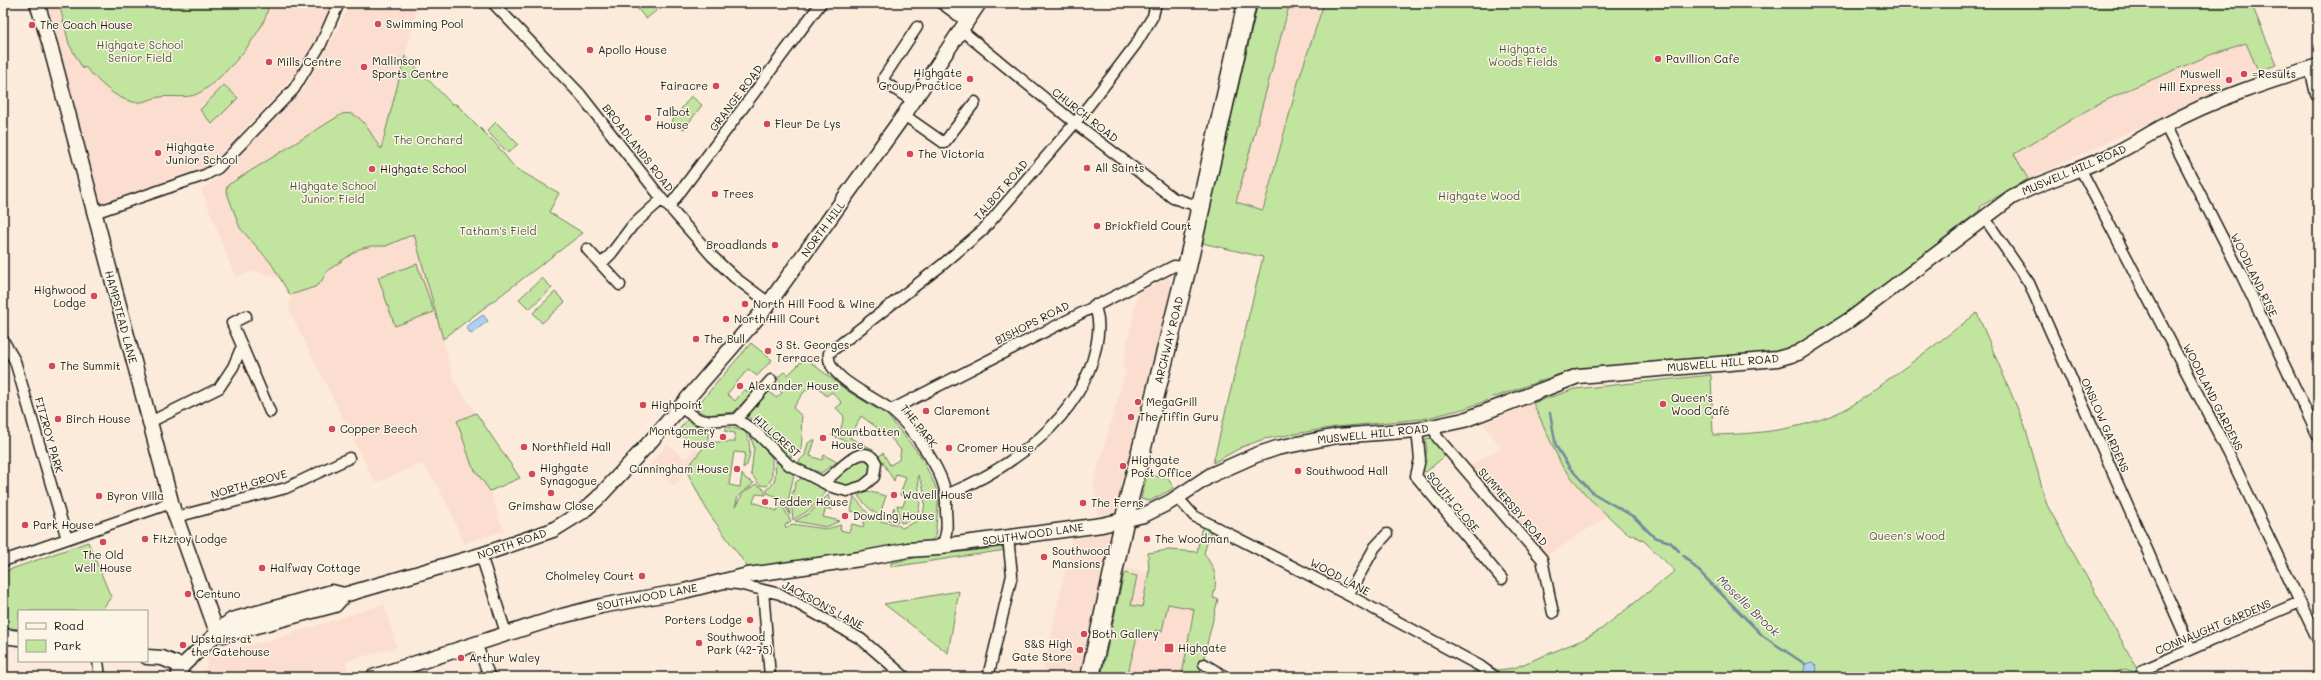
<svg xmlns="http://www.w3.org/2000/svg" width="2321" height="680" viewBox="0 0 2321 680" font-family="Mali,sans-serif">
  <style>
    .built { fill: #fbdecf }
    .green { fill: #c1e59f; stroke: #6e805e }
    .water { fill: #add1f5; stroke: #73899e }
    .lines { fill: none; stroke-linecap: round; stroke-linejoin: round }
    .stream { stroke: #73899e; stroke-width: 2.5 }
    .street-casing { stroke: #1c1c1c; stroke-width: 13 }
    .secondary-casing { stroke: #1c1c1c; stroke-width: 17 }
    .highway-casing { stroke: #1c1c1c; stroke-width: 21 }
    .street { stroke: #fcf5e5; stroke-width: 10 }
    .secondary { stroke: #fcf5e5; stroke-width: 14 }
    .highway { stroke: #fcf5e5; stroke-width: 18 }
    .poi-dot { fill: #d1495b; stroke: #fcf5e5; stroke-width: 1.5 }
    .labels { text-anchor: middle; stroke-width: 3; stroke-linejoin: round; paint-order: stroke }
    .poi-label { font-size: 11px; fill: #1c1c1c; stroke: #fcf5e5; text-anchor: start }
    .park-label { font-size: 11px; fill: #4e5843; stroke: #fcf5e5 }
    .street-label { font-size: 11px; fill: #1c1c1c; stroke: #fcf5e5 }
    .water-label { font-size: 12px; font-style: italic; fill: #48525d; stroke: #fcf5e5 }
  </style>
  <rect width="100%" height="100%" fill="#fcebdb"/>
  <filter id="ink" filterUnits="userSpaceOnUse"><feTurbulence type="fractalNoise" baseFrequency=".025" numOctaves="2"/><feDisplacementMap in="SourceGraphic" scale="8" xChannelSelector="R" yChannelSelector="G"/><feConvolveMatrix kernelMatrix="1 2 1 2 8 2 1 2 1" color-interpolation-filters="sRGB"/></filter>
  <g filter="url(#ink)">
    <path class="built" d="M46 3H333L324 23 292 79 210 165 194 174 101 203 91 177Z
      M350 3H419L405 56 512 166 559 193 549 212 583 233 443 339 454 381 520 478 490 491 504 531 463 544 451 512 434 480 422 464 375 483 289 310 291 299 289 292 281 280 260 272H250L235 277 201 189 220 177 303 90 337 31Z
      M1291 3H1324L1299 79 1263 210 1236 202Z
      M2246 43 2258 71 2207 96 2028 179 2013 154 2096 105 2132 88 2215 53Z
      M1168 278 1172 283 1125 480 1114 513 1098 516 1094 481 1126 370 1122 368 1138 293Z
      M1533 403 1562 466 1608 516 1542 559 1464 469 1501 448 1483 424Z
      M667 444 686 459 695 447 700 451 677 484 672 485 650 465Z
      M1108 533 1110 535 1079 677H1042L1072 538Z
      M1127 568 1149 572 1146 589 1195 600 1182 675 1173 674 1172 677H1117L1136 576 1125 573Z
      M384 604 397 647 346 661 349 674 335 677H197L207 665 205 655 211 653 264 642Z"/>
    <path class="green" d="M59 3H268C271 27 218 85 197 94 186 99 172 95 160 97 152 98 142 104 133 102 113 98 99 81 85 67L83 69 69 44Z
      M633 3H652L657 10 646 19Z
      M1258 3H1290L1236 202 1263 210 1299 79 1324 3H2251L2277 65 2258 71 2246 43 2215 53 2132 88 2096 105 2014 154 2028 179 1981 206 1980 210 1818 337 1797 349 1775 354 1571 370 1495 397 1493 396 1489 400 1463 409 1423 419 1336 427 1264 439 1242 447 1213 463 1263 257 1202 243Z
      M405 56 452 104H456L495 143 515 168 559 193 549 212 583 233 443 339 414 234 386 246H372L359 249 327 271 321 282 315 287 290 295 271 263 240 228 226 190 228 185 342 114C362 109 371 136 381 149Z
      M224 85 238 98 212 124 200 110Z
      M691 96 702 105 684 129 672 121Z
      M496 122 518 144 508 153 487 131Z
      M417 264 434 312 395 326 378 277Z
      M542 278 552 288 529 309 519 299Z
      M555 292 565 302 542 323 533 313Z
      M1977 313 2025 426 2047 505 2140 674 2125 669 2102 677H1469L1483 662 1498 670 1514 668 1582 640 1600 630 1675 571 1643 540 1625 532 1587 496 1562 466 1533 403 1575 389 1711 375 1713 435C1758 434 1802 430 1844 410 1856 404 1868 394 1879 386 1912 363 1944 338 1977 313Z
      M751 343 772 360 757 376 748 369 727 394 735 401 744 390 753 392 734 412 708 415 698 411 696 407Z
      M805 358 849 392 887 415 920 455 934 483 939 496 935 537 928 543 749 569 708 512 686 470 703 448 696 442 691 443 677 432 687 420 699 427 708 428V442H735V433L724 431 727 427 745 431C751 443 751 452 747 465L743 468 745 453 734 452 729 485 740 487 742 474 746 479 754 483 738 496 735 507 743 493 756 484 764 489 766 495 756 494 753 502 777 511 780 502 791 521 785 525 786 528 792 524 826 529 841 525 840 530 849 532 852 524 863 527 866 515 851 511 854 497C862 504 867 516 878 520 886 524 896 522 902 528L922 519C926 503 926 489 918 475 918 494 928 519 901 523L897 505 903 506 906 497 900 495 906 477 896 474 894 481 879 456 883 453 890 465 899 460 901 450 890 437 861 416 850 438 873 449 872 451 831 435 840 432 844 416 836 408 842 403 832 392 826 396 815 384 803 393 793 408 802 416C800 428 804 439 800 451L791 457C787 456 749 419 747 415L765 394 770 392 776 398 782 393 776 387 781 382 777 378 784 372 788 375Z
      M476 413 520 478 490 491 472 466 457 421Z
      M752 434 772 458V478L767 486 760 485 751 474 754 447 750 435Z
      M1432 438 1447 454 1426 472 1423 471 1427 449 1425 439Z
      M813 440H815L810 456 822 460 824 455 837 462 821 473 799 464V461L805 455 808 443Z
      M856 458H867L874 469C863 486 851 489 832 483Z
      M775 461 794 474 788 502 790 515 781 498 767 493V489C777 484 776 472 775 461Z
      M1147 474 1168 479 1174 488 1150 501 1141 499Z
      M802 478 827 491 811 509 793 520 791 500 796 482Z
      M867 491 886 496 881 511 891 515 894 507 898 522C878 519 870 510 858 496Z
      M828 495 832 510 826 508 823 517 840 521 826 527 795 521 810 513Z
      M1202 526 1211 531 1204 553C1216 572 1218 576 1213 598L1218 599 1199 677H1172V674L1182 675 1194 609 1168 604 1162 631 1155 630 1154 636 1138 633 1127 677H1101L1124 573 1137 576 1131 605 1142 607 1149 572 1148 553 1169 550 1197 552Z
      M88 542 111 597 101 611H19V629L3 627V572Z
      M1005 547 1006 550 891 567V563L918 557Z
      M959 591 948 653 884 604Z"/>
    <path class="water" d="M483 315 488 321 471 334 466 327Z
      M1812 662 1816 665 1817 670 1814 677H1803L1805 664Z"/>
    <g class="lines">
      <path class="stream" d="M1550 413 1556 446 1569 467 1593 493 1634 517 1654 537 1670 542 1679 551
        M1683 555 1763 636 1805 664"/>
      <defs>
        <path id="street" d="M493 3 580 94 662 199 712 256 734 277 769 303
          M941 3 966 21
          M957 15 966 3
          M961 30 1075 123 1173 198 1201 207
          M913 101 884 82V77L917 27
          M904 115 944 143 975 102
          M2165 125 2241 274 2318 436
          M2080 168 2229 454 2318 640
          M669 207 821 3
          M94 213 205 175 218 168 294 89 321 44 339 3
          M1984 217 2029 283 2191 649
          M587 249 620 285
          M601 264 611 254 632 226 662 199
          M3 340 15 361 67 539
          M242 346 270 412
          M681 408 698 419 705 421 737 419 757 433 789 465 832 487 847 491 863 486 874 477 876 463C863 437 837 475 823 482
          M891 410 1174 266 1187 267
          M737 419 771 380
          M150 422 219 388 233 367 242 346 232 323 246 316
          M1434 427 1437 437 1542 559 1553 613
          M1417 430 1420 459 1416 476 1502 579
          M946 495C1010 469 1081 419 1096 347 1099 332 1100 319 1094 305
          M1177 497 1194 516 1348 595 1480 666 1495 677
          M176 517 286 488 349 458
          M941 546C948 535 947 524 946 511 946 506 946 501 946 496 943 469 911 426 891 410 875 397 824 377 829 353L942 265 983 230 1075 123 1111 77 1136 44 1153 16 1156 3
          M481 555 506 633
          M3 561 171 503
          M727 583 738 584 780 594 861 639 905 677
          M763 590 770 677
          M1348 595 1375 547 1387 534
          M476 644 490 677
          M98 661 100 677
          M1204 664 1226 677
          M988 677 1012 575 1008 537
          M2140 677 2143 670 2300 602"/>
        <path id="secondary" d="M37 3 50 45 173 509 215 627
          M2312 68 2318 94
          M221 628 232 620 332 592 344 595
          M223 635 335 605 344 595 481 555 553 530 582 512 597 499 650 442 764 310 904 115 979 3
          M3 636 19 638
          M147 657 162 658 182 666
          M178 677 182 666 213 637
          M373 677 562 616 601 606 684 591 748 575 860 559 908 550 938 548 941 546 1102 525 1144 515 1170 502 1211 475 1256 455 1277 448 1337 436 1417 430 1464 420 1578 376 1777 359 1798 353 1851 319 2012 197C2044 180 2078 171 2110 156 2129 147 2147 135 2166 125 2214 99 2266 82 2318 66"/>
        <path id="highway" d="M1090 677 1130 495 1187 267 1247 3"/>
      </defs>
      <use href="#street" class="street-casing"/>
      <use href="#secondary" class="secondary-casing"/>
      <use href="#highway" class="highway-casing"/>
      <use href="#street" class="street"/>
      <use href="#secondary" class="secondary"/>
      <use href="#highway" class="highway"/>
    </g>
  </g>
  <g class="poi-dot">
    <circle cx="378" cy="24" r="4"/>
    <circle cx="32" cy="25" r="4"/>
    <circle cx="590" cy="50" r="4"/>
    <circle cx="1658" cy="59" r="4"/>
    <circle cx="269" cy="62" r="4"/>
    <circle cx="364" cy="67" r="4"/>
    <circle cx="2244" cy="74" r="4"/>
    <circle cx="970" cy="79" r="4"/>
    <circle cx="2229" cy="80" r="4"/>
    <circle cx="716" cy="86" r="4"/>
    <circle cx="648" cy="118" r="4"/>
    <circle cx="767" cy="124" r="4"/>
    <circle cx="158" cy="153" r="4"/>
    <circle cx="910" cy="154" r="4"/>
    <circle cx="1087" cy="168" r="4"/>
    <circle cx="372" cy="169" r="4"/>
    <circle cx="715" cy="194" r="4"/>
    <circle cx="1097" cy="226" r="4"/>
    <circle cx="775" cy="245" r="4"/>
    <circle cx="94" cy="296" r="4"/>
    <circle cx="745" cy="304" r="4"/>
    <circle cx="726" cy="319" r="4"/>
    <circle cx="696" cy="339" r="4"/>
    <circle cx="768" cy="351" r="4"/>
    <circle cx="52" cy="366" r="4"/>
    <circle cx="740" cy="386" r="4"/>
    <circle cx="1138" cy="402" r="4"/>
    <circle cx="1663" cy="404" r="4"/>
    <circle cx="643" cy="405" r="4"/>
    <circle cx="926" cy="411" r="4"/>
    <circle cx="1131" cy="417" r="4"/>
    <circle cx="58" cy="419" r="4"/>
    <circle cx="332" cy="429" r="4"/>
    <circle cx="723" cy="437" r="4"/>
    <circle cx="823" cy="438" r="4"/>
    <circle cx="524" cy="447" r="4"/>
    <circle cx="949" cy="448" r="4"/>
    <circle cx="1123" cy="466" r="4"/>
    <circle cx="737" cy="469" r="4"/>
    <circle cx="1298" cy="471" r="4"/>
    <circle cx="532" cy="474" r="4"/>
    <circle cx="551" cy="493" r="4"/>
    <circle cx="894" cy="495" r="4"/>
    <circle cx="99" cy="496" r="4"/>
    <circle cx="765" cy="502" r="4"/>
    <circle cx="1083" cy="503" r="4"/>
    <circle cx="845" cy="516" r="4"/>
    <circle cx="25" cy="525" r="4"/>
    <circle cx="145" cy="539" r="4"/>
    <circle cx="1147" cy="539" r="4"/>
    <circle cx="103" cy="542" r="4"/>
    <circle cx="1044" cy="557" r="4"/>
    <circle cx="262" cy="568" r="4"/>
    <circle cx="642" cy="576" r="4"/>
    <circle cx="188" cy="594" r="4"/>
    <circle cx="750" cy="620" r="4"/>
    <circle cx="1084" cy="634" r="4"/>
    <circle cx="699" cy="643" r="4"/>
    <circle cx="183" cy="645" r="4"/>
    <rect x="1164" y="643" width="10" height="10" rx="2"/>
    <circle cx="1080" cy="650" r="4"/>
    <circle cx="461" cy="658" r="4"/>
  </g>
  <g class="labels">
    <g class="poi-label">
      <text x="386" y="28">Swimming Pool</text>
      <text x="40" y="29">The Coach House</text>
      <text x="598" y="54">Apollo House</text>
      <text x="1666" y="63">Pavillion Cafe</text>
      <text x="372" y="65">Mallinson<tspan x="372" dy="13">Sports Centre</tspan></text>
      <text x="277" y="66">Mills Centre</text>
      <text x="962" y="77" text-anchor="end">Highgate<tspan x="962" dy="13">Group Practice</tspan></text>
      <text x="2221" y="78" text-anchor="end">Muswell<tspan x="2221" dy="13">Hill Express</tspan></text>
      <text x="2252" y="78">=Results</text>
      <text x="708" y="90" text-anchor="end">Fairacre</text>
      <text x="656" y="116">Talbot<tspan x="656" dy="13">House</tspan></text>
      <text x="775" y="128">Fleur De Lys</text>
      <text x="166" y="151">Highgate<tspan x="166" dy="13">Junior School</tspan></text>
      <text x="918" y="158">The Victoria</text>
      <text x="1095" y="172">All Saints</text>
      <text x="380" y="173">Highgate School</text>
      <text x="723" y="198">Trees</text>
      <text x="1105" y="230">Brickfield Court</text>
      <text x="767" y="249" text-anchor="end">Broadlands</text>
      <text x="86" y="294" text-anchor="end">Highwood<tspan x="86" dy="13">Lodge</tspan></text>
      <text x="753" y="308">North Hill Food &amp; Wine</text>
      <text x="734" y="323">North Hill Court</text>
      <text x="704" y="343">The Bull</text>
      <text x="776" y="349">3 St. Georges<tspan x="776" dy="13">Terrace</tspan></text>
      <text x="60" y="370">The Summit</text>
      <text x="748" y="390">Alexander House</text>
      <text x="1671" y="402">Queen's<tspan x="1671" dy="13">Wood Café</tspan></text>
      <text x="1146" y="406">MegaGrill</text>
      <text x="651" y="409">Highpoint</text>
      <text x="934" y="415">Claremont</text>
      <text x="1139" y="421">The Tiffin Guru</text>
      <text x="66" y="423">Birch House</text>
      <text x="340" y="433">Copper Beech</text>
      <text x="715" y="435" text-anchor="end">Montgomery<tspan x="715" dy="13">House</tspan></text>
      <text x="831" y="436">Mountbatten<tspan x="831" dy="13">House</tspan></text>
      <text x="532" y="451">Northfield Hall</text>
      <text x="957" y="452">Cromer House</text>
      <text x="1131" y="464">Highgate<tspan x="1131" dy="13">Post Office</tspan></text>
      <text x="540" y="472">Highgate<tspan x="540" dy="13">Synagogue</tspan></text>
      <text x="729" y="473" text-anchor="end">Cunningham House</text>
      <text x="1306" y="475">Southwood Hall</text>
      <text x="902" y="499">Wavell House</text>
      <text x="107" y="500">Byron Villa</text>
      <text x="773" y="506">Tedder House</text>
      <text x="1091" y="507">The Ferns</text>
      <text x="551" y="510" text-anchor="middle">Grimshaw Close</text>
      <text x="853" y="520">Dowding House</text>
      <text x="33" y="529">Park House</text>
      <text x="153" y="543">Fitzroy Lodge</text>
      <text x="1155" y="543">The Woodman</text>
      <text x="1052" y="555">Southwood<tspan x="1052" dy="13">Mansions</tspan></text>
      <text x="103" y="559" text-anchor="middle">The Old<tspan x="103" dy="13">Well House</tspan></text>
      <text x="270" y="572">Halfway Cottage</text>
      <text x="634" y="580" text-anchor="end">Cholmeley Court</text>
      <text x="196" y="598">Centuno</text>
      <text x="742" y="624" text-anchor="end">Porters Lodge</text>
      <text x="1092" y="638">Both Gallery</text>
      <text x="707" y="641">Southwood<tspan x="707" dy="13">Park (42-75)</tspan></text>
      <text x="191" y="643">Upstairs at<tspan x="191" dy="13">the Gatehouse</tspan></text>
      <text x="1072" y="648" text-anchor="end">S&amp;S High<tspan x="1072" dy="13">Gate Store</tspan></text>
      <text x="1178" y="652">Highgate</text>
      <text x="469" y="662">Arthur Waley</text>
    </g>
    <g class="park-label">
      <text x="140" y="49">Highgate School<tspan x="140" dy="13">Senior Field</tspan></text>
      <text x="1523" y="53">Highgate<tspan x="1523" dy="13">Woods Fields</tspan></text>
      <text x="428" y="144">The Orchard</text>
      <text x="333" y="190">Highgate School<tspan x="333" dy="13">Junior Field</tspan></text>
      <text x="1479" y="200">Highgate Wood</text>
      <text x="498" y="235">Tatham's Field</text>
      <text x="1907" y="540">Queen’s Wood</text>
    </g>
    <g class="street-label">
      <text transform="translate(736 98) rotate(-53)" y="4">GRANGE ROAD</text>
      <text transform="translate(1085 115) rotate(38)" y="4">CHURCH ROAD</text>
      <text transform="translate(638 148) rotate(52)" y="4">BROADLANDS ROAD</text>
      <text transform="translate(2074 170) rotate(-23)" y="4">MUSWELL HILL ROAD</text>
      <text transform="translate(1001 190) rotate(-49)" y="4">TALBOT ROAD</text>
      <text transform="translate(823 229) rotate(-54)" y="4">NORTH HILL</text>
      <text transform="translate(2254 275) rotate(64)" y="4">WOODLAND RISE</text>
      <text transform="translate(121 317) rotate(75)" y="4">HAMPSTEAD LANE</text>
      <text transform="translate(1032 323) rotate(-27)" y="4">BISHOPS ROAD</text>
      <text transform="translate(1169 340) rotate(-76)" y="4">ARCHWAY ROAD</text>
      <text transform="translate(1723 363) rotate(-5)" y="4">MUSWELL HILL ROAD</text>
      <text transform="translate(2213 397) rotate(63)" y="4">WOODLAND GARDENS</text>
      <text transform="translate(2105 425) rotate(66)" y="4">ONSLOW GARDENS</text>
      <text transform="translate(919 426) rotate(51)" y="4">THE PARK</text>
      <text transform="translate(1373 434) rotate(-6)" y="4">MUSWELL HILL ROAD</text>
      <text transform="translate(49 435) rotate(74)" y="4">FITZROY PARK</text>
      <text transform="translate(777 436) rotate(41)" y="4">HILLCREST</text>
      <text transform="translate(249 484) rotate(-16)" y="4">NORTH GROVE</text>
      <text transform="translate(1453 502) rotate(50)" y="4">SOUTH CLOSE</text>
      <text transform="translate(1513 507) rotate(49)" y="4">SUMMERSBY ROAD</text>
      <text transform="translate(1033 534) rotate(-8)" y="4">SOUTHWOOD LANE</text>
      <text transform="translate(512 544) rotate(-19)" y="4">NORTH ROAD</text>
      <text transform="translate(1340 577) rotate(28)" y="4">WOOD LANE</text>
      <text transform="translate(647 597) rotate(-11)" y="4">SOUTHWOOD LANE</text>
      <text transform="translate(823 605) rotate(28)" y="4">JACKSON'S LANE</text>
      <text transform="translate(2213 627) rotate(-23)" y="4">CONNAUGHT GARDENS</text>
    </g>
    <g class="water-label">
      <text transform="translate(1748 606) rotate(44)" y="4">Moselle Brook</text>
    </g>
  </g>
  <rect width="2321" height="680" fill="none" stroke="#fcf5e5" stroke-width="16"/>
  <rect x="8" y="8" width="2305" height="664" fill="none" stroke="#1c1c1c" stroke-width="1.5" filter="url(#ink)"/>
  <rect x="18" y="610" width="130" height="52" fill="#fcf5e5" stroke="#a29e95"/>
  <rect x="26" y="623" width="20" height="6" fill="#fcf5e5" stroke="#a29e95"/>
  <text x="54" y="630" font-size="12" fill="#1c1c1c">Road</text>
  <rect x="26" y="640" width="20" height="12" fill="#c1e59f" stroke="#a29e95"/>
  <text x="54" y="650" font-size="12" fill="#1c1c1c">Park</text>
</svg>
